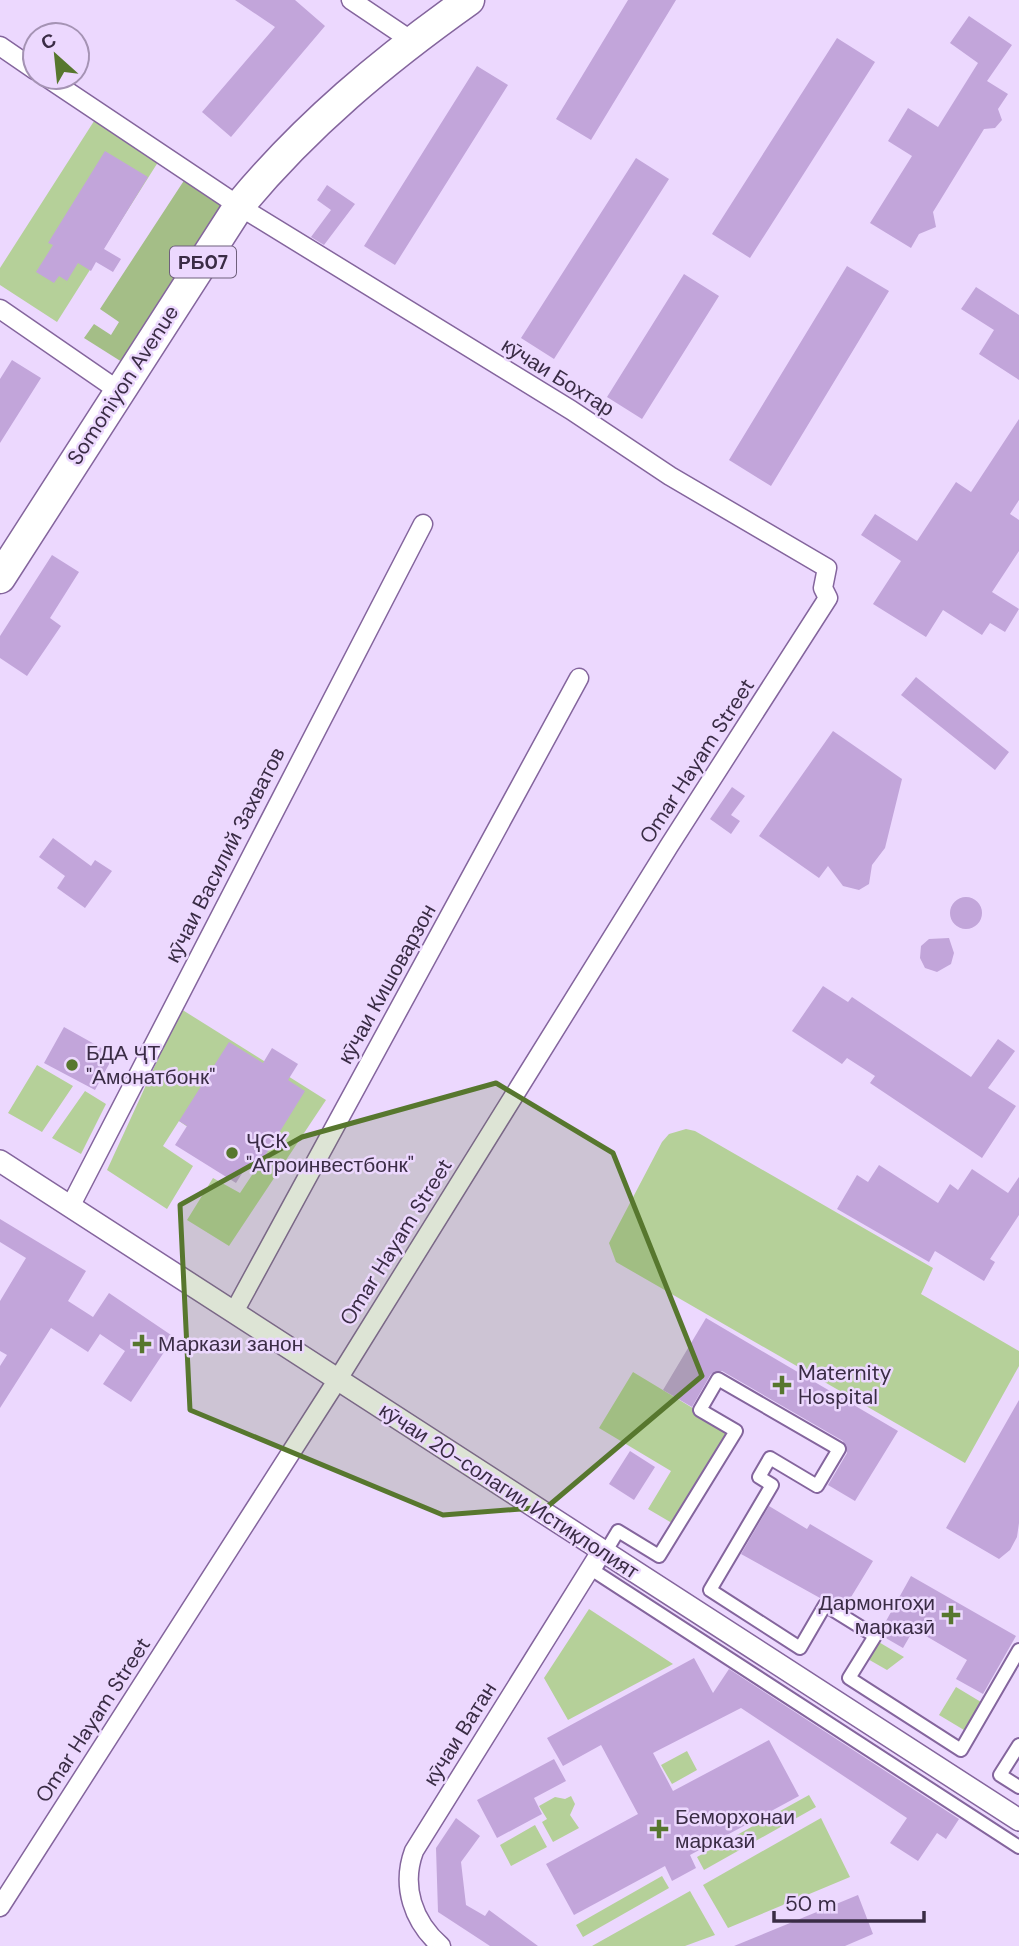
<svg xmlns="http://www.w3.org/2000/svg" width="1019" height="1946" viewBox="0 0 1019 1946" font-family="'DM Sans',sans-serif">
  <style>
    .green { fill: #b5d099 }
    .forest { fill: #a4be87 }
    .building { fill: #c2a5da }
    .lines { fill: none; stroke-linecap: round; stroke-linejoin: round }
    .pedestrian-casing { stroke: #84659d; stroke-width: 16 }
    .minor-casing { stroke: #84659d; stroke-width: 21 }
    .tertiary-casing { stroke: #84659d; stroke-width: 24 }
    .trunk-casing { stroke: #84659d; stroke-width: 33 }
    .pedestrian { stroke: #fff; stroke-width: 12 }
    .minor { stroke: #fff; stroke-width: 18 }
    .tertiary { stroke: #fff; stroke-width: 21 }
    .trunk { stroke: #fff; stroke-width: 30 }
    .marked { fill: #57772e; fill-opacity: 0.2; stroke: #57772e; stroke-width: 5; stroke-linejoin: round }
    .poi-dot { fill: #57772e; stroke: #ecd8fe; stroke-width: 2.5 }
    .labels { text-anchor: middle; stroke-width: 5; stroke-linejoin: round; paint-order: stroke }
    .shield { fill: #ecd8fe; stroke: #6f607c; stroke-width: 2 }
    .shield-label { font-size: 19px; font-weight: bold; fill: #3a2c45 }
    .street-label { font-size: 21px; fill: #3a2c45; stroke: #ecd8fe }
    .poi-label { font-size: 21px; fill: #3a2c45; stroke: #ecd8fe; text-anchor: start }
  </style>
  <rect width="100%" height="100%" fill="#ecd8fe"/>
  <path class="green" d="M96 118 160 159 57 322 0 285V268Z
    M181 1009 326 1100 229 1246 187 1220 213 1178 240 1193 254 1172 179 1121 163 1146 193 1166 167 1209 107 1170Z
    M37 1065 73 1086 42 1132 8 1113Z
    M85 1091 106 1104 81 1154 52 1138Z
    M686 1129 695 1131 933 1268 921 1294 1019 1351V1366L965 1463 616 1262 609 1243 662 1142 669 1134Z
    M633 1372 734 1433 677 1526 648 1509 671 1471 599 1428Z
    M589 1609 673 1664 568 1720 544 1678Z
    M877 1641 904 1657 887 1670 866 1658Z
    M956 1687 986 1705 969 1733 939 1715Z
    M687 1751 697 1770 672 1784 661 1765Z
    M809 1795 816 1807 704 1870 697 1857Z
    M571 1796 575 1804 570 1815 579 1828 553 1842 542 1822 547 1819 539 1806 555 1797 565 1799Z
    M821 1818 850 1877 728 1928 703 1885Z
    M535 1825 547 1847 511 1866 500 1845Z
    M662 1876 669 1888 583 1937 576 1925Z
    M690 1891 715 1935 685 1946H592Z"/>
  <path class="forest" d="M185 179 224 204 122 362 84 338 94 324 111 335 119 322 100 309Z"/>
  <path class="building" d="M235 0H295L325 26 231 137 202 112 275 27Z
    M628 0H676L591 140 556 119Z
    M969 16 1012 45 987 81 1008 94 998 109 1002 120 995 128 984 129 933 212 936 227 919 234 911 248 870 223 912 156 888 141 908 108 938 127 978 63 950 43Z
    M837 38 875 62 750 258 712 234Z
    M477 66 508 85 395 265 364 246Z
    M105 151 148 177 104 249 121 259 113 272 96 262 91 271 78 263 67 281 59 276 54 283 36 272 53 245 48 243Z
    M636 158 669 179 554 359 521 338Z
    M327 185 355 204 324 245 311 237 331 210 317 200Z
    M847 266 889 291 771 486 729 460Z
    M684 274 719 296 642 419 607 397Z
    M976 287 1019 315V380L979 354 994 330 961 309Z
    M12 360 41 378 0 443V379Z
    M1019 419V500L1010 514 1019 520V551L992 592 1019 609 1005 632 990 623 982 635 943 610 926 637 873 604 901 561 861 535 875 514 917 541 956 482 971 492Z
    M52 555 79 572 50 618 61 626 27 676 0 658V636Z
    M916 677 1009 752 995 770 901 695Z
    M833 731 902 779 885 848 872 865 869 884 859 890 843 886 828 866 819 878 759 836Z
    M732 787 745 796 731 815 740 821 731 834 710 819Z
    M53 838 91 866 95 860 112 871 85 908 57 888 65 876 39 857Z
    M950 913a16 16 0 1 1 32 0a16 16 0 1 1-32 0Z
    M949 938 954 953 951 964 937 972 925 968 920 958 921 946 929 939Z
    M823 986 848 1002 852 997 971 1077 998 1039 1015 1051 988 1088 1016 1106 982 1158 870 1083 875 1076 847 1058 842 1064 792 1031Z
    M64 1027 114 1055 95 1090 44 1063Z
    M229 1042 263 1063 272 1048 298 1064 288 1080 305 1091 255 1172 246 1167 236 1183 175 1145 187 1126 179 1121Z
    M879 1165 938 1203 950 1184 958 1190 972 1169 1008 1193 1019 1177V1215L990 1259 995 1262 984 1281 935 1251 929 1262 837 1209 857 1175 868 1182Z
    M0 1219 86 1271 68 1301 93 1317 109 1293 174 1337 131 1402 103 1384 125 1351 100 1334 88 1352 51 1328 0 1408V1366L7 1355 0 1351V1301L26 1258 0 1242Z
    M706 1318 898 1431 855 1501 828 1485 847 1453 843 1441 722 1371 711 1374 692 1407 663 1390Z
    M1019 1400V1523L1017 1537 1010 1550 999 1559 946 1528Z
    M630 1451 655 1467 634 1500 609 1484Z
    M769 1506 807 1529 810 1524 873 1561 845 1607 829 1597 820 1598 741 1554Z
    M911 1576 1016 1636 983 1694 956 1679 967 1660 914 1629 903 1648 884 1637 881 1630Z
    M694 1658 713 1693 729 1669 959 1819 946 1839 937 1833 918 1861 890 1843 907 1818 741 1708 653 1753 673 1791 769 1740 799 1796 690 1855 696 1868 672 1881 665 1866 574 1915 546 1864 638 1814 601 1745 563 1766 547 1738Z
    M554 1759 566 1781 534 1798 542 1814 497 1838 477 1800Z
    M456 1818 480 1836 461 1862 466 1905 485 1916 489 1910 538 1946H490L438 1912 436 1848Z
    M858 1895 873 1934 845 1946H734Z"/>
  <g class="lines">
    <defs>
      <path id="pedestrian" d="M1019 1650 961 1750 849 1678 875 1636 825 1605 800 1648 710 1590 772 1485 759 1477 770 1458 817 1486 839 1449 718 1379 700 1410 736 1431 659 1556 618 1531 594 1571 1019 1847
        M1019 1745 1000 1775 1019 1787"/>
      <path id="minor" d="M351 0 412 41
        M0 46 35 70
        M0 309 119 391
        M70 1207 423 524
        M234 1312 579 678
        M0 1907 338 1379 669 846 828 598 823 588 827 568 670 476 571 410 239 206 46 77
        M441 1946C413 1922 401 1886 414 1851L601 1551"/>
      <path id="tertiary" d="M0 1161 1019 1820"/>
      <path id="trunk" d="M0 578 239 206C306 125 383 61 469 0"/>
    </defs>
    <use href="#pedestrian" class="pedestrian-casing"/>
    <use href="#minor" class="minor-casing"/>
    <use href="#tertiary" class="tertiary-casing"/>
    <use href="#trunk" class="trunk-casing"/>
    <use href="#pedestrian" class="pedestrian"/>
    <use href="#minor" class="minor"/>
    <use href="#tertiary" class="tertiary"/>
    <use href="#trunk" class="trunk"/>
  </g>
  <path class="marked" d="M496 1083 613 1153 702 1376 547 1507 443 1515 190 1410 180 1205 302 1137Z"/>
  <g class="poi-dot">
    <circle cx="72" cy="1065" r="7"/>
    <circle cx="232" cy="1153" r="7"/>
    <path d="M138.5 1333.5h7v7h7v7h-7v7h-7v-7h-7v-7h7z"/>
    <path d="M778.5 1374.5h7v7h7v7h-7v7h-7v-7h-7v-7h7z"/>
    <path d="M947.5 1604.5h7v7h7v7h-7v7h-7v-7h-7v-7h7z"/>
    <path d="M655.5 1818.5h7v7h7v7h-7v7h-7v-7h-7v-7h7z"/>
  </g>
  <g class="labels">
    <rect class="shield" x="170" y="246.5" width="66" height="31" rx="5"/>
    <g class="shield-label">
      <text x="203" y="269">РБ07</text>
    </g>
    <g class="street-label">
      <text transform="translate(558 377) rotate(32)" y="7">кӯчаи Бохтар</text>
      <text transform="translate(123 385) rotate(-57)" y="7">Somoniyon Avenue</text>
      <text transform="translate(697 761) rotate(-57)" y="7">Omar Hayam Street</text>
      <text transform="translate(225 855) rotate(-63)" y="7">кӯчаи Василий Захватов</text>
      <text transform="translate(387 984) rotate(-61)" y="7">кӯчаи Кишоварзон</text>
      <text transform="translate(396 1242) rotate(-58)" y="7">Omar Hayam Street</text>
      <text transform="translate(509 1491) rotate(33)" y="7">кӯчаи 20-солагии Истиқлолият</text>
      <text transform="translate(93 1720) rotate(-57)" y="7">Omar Hayam Street</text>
      <text transform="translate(460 1734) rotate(-58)" y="7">кӯчаи Ватан</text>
    </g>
    <g class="poi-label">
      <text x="86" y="1060">БДА ҶТ<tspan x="86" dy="24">"Амонатбонк"</tspan></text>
      <text x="246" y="1148">ҶСК<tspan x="246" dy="24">"Агроинвестбонк"</tspan></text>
      <text x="158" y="1351">Маркази занон</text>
      <text x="798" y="1380">Maternity<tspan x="798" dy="24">Hospital</tspan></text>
      <text x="935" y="1610" text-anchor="end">Дармонгоҳи<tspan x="935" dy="24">марказӣ</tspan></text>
      <text x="675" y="1824">Беморхонаи<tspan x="675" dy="24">марказӣ</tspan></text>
    </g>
  </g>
  <g transform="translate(56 56) rotate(333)"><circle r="33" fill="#ecd8fe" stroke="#a593b4" stroke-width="2"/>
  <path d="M0-5L12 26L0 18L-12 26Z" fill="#57772e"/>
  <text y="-10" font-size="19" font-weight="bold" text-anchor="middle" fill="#3a2c45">С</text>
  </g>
  <path d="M774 1911v10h150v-10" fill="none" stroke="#3a2c45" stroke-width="3.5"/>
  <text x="785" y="1911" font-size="21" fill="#3a2c45" stroke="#ecd8fe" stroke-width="5" paint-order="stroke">50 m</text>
</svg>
